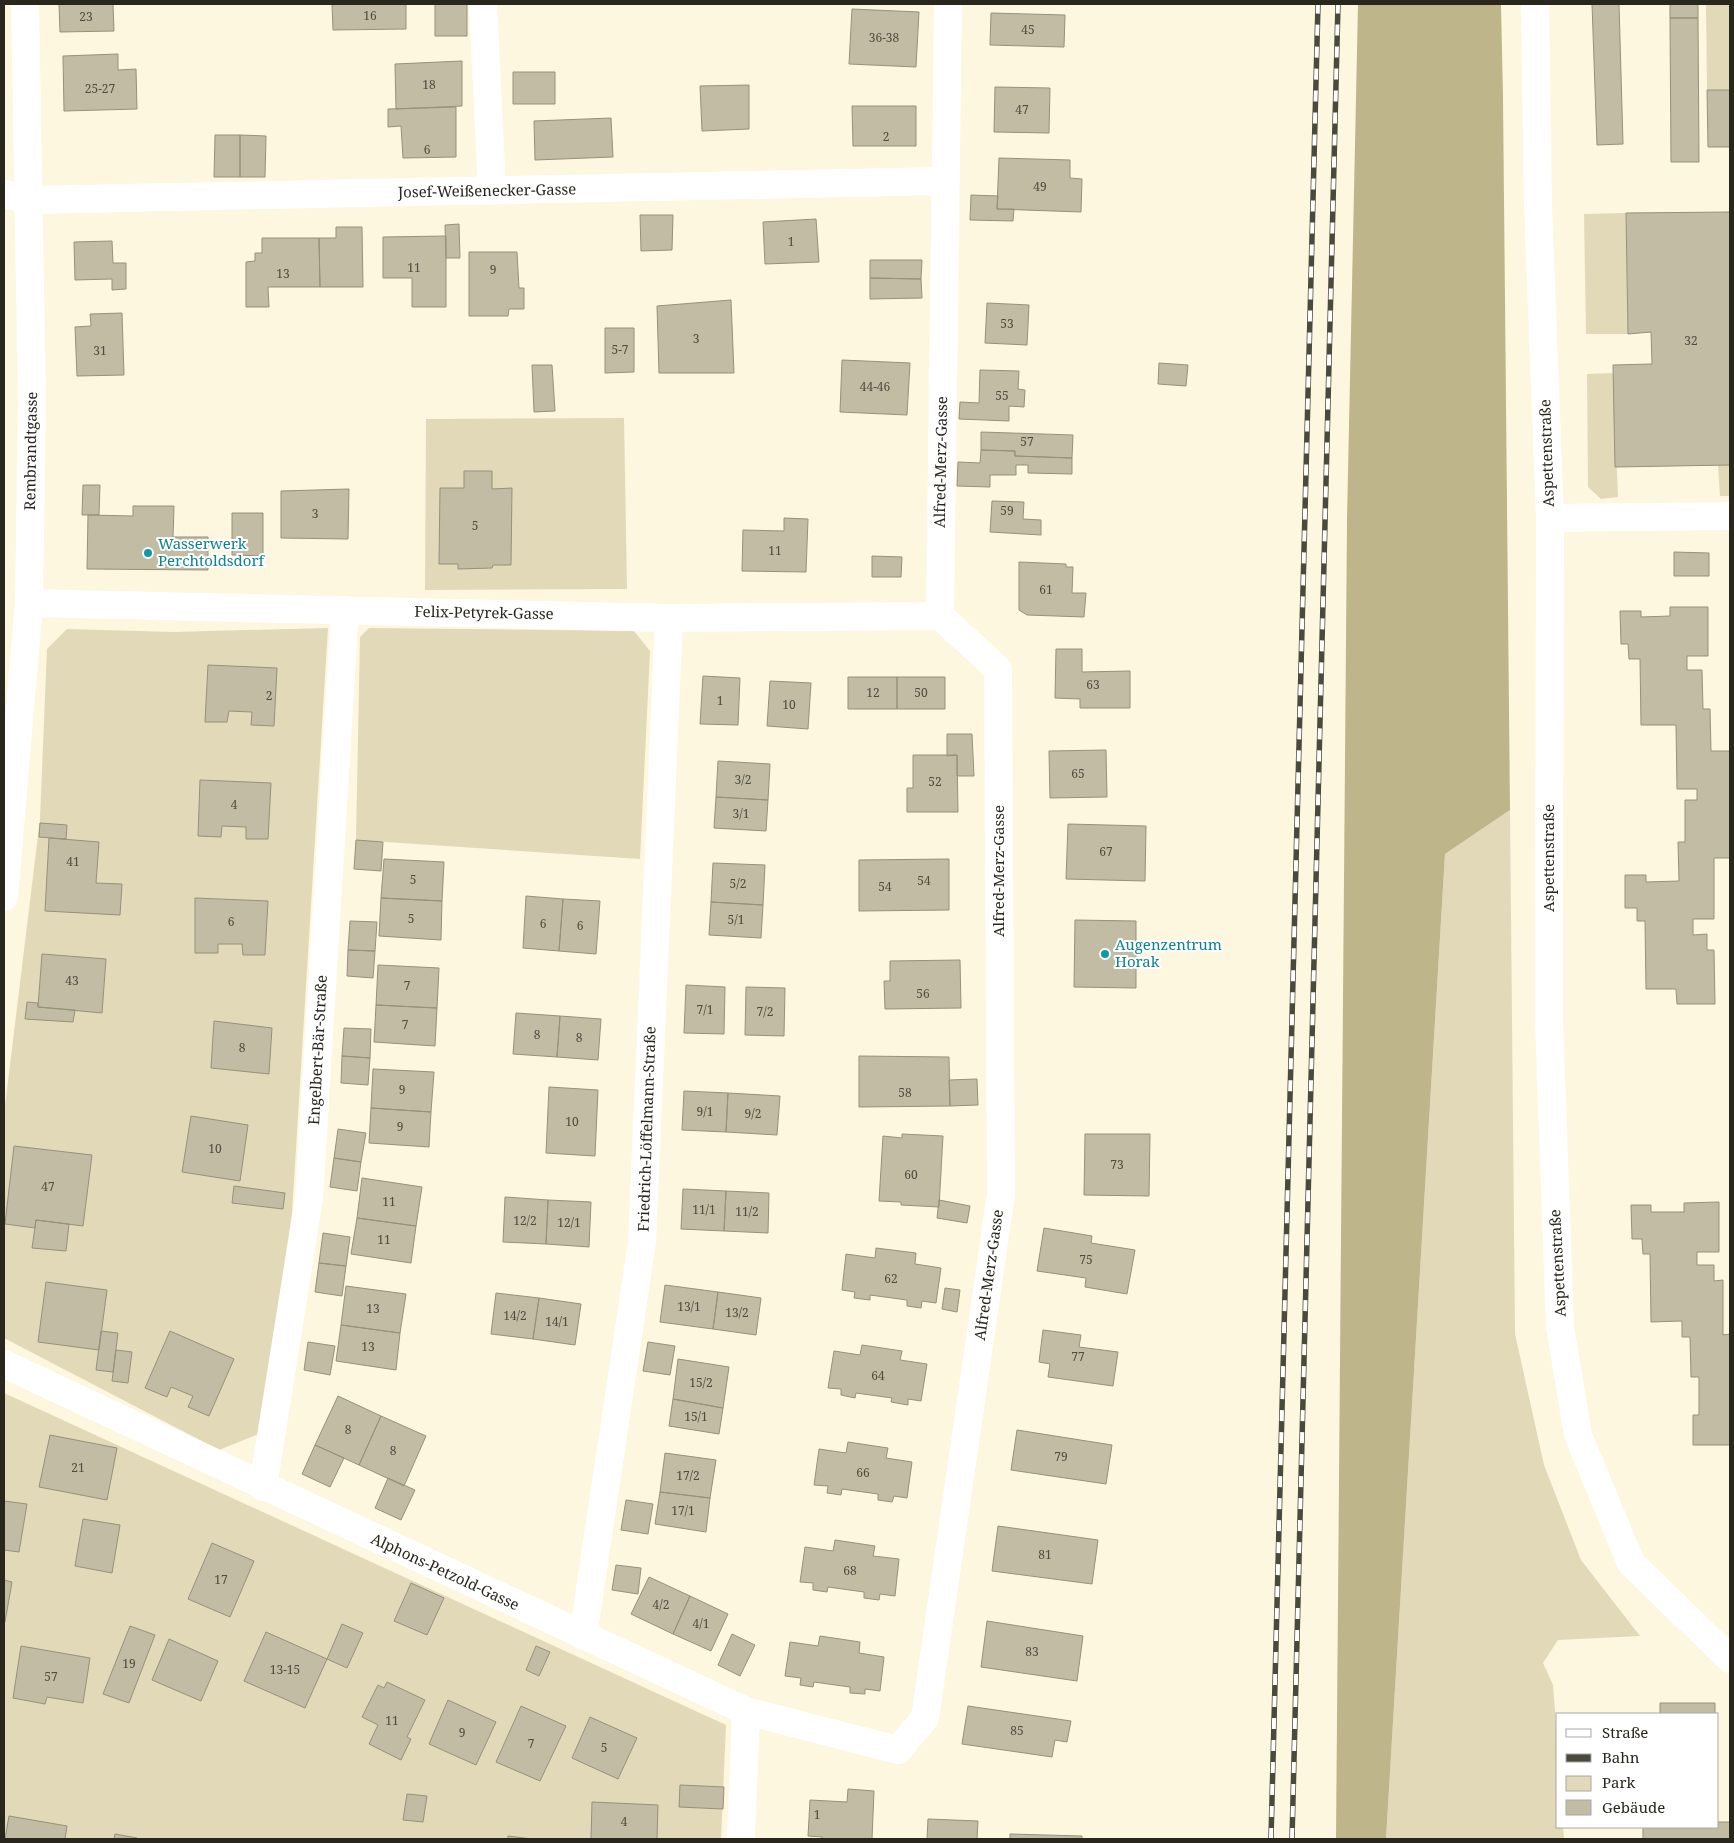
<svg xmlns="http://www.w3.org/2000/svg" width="1734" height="1843" viewBox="0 0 1734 1843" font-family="'Noto Serif',serif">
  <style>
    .green { fill: #e1d9b7 }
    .forest { fill: #bfb58b }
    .building { fill: #c2bca5; stroke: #96917b }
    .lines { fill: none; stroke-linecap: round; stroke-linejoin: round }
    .minor { stroke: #fff; stroke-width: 28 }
    .rail-casing { stroke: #4b483d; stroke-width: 5.5 }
    .rail { stroke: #fff; stroke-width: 4; stroke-dasharray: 11; stroke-linecap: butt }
    .culture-dot { fill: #0f9aa8; stroke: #fff; stroke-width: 2 }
    .labels { text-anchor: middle; stroke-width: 4; stroke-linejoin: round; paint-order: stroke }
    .number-label { font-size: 12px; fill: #4e4c3f }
    .street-label { font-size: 15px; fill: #28261d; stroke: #fff }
    .culture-label { font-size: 15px; fill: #0d838f; stroke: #fff; text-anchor: start }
  </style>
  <rect width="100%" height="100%" fill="#fdf7df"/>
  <path class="green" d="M1706 4H1730V90H1707Z
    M1626 213 1628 334H1586L1584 214Z
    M1613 373 1618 497 1601 499 1588 487 1587 374Z
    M624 418 627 589 425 590 426 419Z
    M1718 465H1730V496H1720Z
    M328 628 292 1214 261 1433 219 1450 4 1338V1114L40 819 47 649 67 629 174 632Z
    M369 628 634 631 650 651 640 859 356 840 360 637Z
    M1510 810 1515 1334 1544 1465 1581 1560 1640 1636 1558 1640 1543 1663 1553 1685 1558 1750V1827H1563L1564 1839H1386L1445 854Z
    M4 1393 726 1725 721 1839H4Z"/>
  <path class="forest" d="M1358 4H1501L1503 97 1510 810 1445 854 1386 1839H1336L1347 519Z"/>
  <path class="building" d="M59 4H113L114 31 60 32Z
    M332 4H406V29L333 30Z
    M435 4H467V36H435Z
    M1592 4H1619L1623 144 1597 145Z
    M1670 4H1698V18H1670Z
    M852 9 919 12 916 67 849 64Z
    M991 13 1065 15 1064 47 990 45Z
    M1670 18H1698L1699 162H1671Z
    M118 54V70L136 69 137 109 64 111 63 56Z
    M462 61V106L396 109 395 64Z
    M513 72H555V104H513Z
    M749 85V129L702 131 700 86Z
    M995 87 1050 88 1049 133 994 132Z
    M1707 90H1730V147H1708Z
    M852 106H916V146H853Z
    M456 107V157L403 158 401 126 388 127V109Z
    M611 118 613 157 535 160 534 121Z
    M215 135H240V177H214Z
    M240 135 266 136 265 177H240Z
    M999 158 1070 160V178L1082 179 1081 212 997 209Z
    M971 195 998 196 997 209H1014L1013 221 970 220Z
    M1730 212V465L1615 467 1613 365 1652 364 1651 332 1628 334 1626 213Z
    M640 215H673L672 250 641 251Z
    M816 219 819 262 765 264 763 222Z
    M459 224 460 258H446L445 225Z
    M336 227H362L363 287H320L319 238H336Z
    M446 236V307H412V278H383V237Z
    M262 238H319L320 287H268L269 307H246V262L255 261V253H262Z
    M112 241 113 263H126V289L112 290V279L75 280 74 242Z
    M469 252H517L519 288H524V309H509L508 316H469Z
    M870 260H922L921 279 870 278Z
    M870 278 921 279 922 298 870 299Z
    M731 300 734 373H659L657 306Z
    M987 303 1029 305 1027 345 985 343Z
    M122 313 124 375 77 376 75 327 91 326 90 314Z
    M605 328H634V372L605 373Z
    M842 360 910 363 907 415 840 412Z
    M1159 363 1188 365 1186 386 1158 384Z
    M532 365H552L555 411 534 412Z
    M980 370 1019 371 1018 389 1025 390 1024 407 1009 406V421L959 419 960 402 979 403Z
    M981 432 1073 435 1072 458 1015 456V451L981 450Z
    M981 450 1015 451V456L1072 458V474L1028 473V465H1016V475H990V487L957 486 958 462 980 463Z
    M464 471H492V489L512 488 511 565H493L492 568 458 569V564H439L440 488H464Z
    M83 485H100L99 515H82Z
    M349 489 348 539 281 538V491Z
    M992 501 1024 502 1023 519 1041 520V535L990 532Z
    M133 506H174L173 537H208V570L87 569 88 515 133 516Z
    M232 513H263V556L232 555Z
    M784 518 808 519 806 572 742 571 743 530 784 531Z
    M1674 552 1709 553V576H1674Z
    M872 556 902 557 901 577H872Z
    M1019 562 1066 564V567H1073L1072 593H1086L1084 617 1027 615 1019 610Z
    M1670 607H1708V656H1687V670H1702L1703 709H1710L1711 751H1730V858H1714V919H1693V935L1707 934V950H1714L1715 1004H1677L1676 989H1646L1645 921H1637V908H1625V875H1646V882L1679 881 1678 842H1685V800H1697V789H1677L1676 725H1641L1640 659H1629L1628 644H1621L1620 611H1641V617L1670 616Z
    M1056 649H1082V672L1130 671V708H1080V699L1055 698Z
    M208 665 277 668 274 726 251 725 252 712 229 711 227 722H205Z
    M703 676 740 678 738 725 700 724Z
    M848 677H897V709H848Z
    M897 677H945V709H897Z
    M770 681 811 683 808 729 767 726Z
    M947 734H972L974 776H957V755L947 756Z
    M1106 750 1107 797 1050 798 1049 751Z
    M913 755H957L958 812H907V788H913Z
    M718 761 770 764 768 800 716 797Z
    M200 780 271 783 268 839H246V827L222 826 221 837 198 836Z
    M716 797 768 800 766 831 714 828Z
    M40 823 67 825 66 839 39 837Z
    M1068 824 1146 826 1145 881 1066 879Z
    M49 838 99 842 96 883 122 884 120 915 45 911Z
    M356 840 383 842 381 871 354 869Z
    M384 859 444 862 442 901 381 898Z
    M949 859V910L859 911V860Z
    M713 863 765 865 763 905 711 902Z
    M526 896 563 899 559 951 523 948Z
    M195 898 268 901 265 955H243L242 944H218V953H195Z
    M381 898 442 901 441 940 379 936Z
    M563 899 600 901 596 954 559 951Z
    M711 902 763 905 761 938 709 935Z
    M1075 920 1136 921V988L1074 987Z
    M350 921 377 922 375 951 348 950Z
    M348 950 375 951 373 978 347 976Z
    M42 954 106 959 102 1013 38 1007Z
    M960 960 961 1008 885 1009 884 981H890V961Z
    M378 965 439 968 437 1008 376 1005Z
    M686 985 725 987 724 1034 684 1033Z
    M746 987 785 988 784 1036 745 1035Z
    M27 1002 38 1003V1007L75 1010 73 1022 25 1019Z
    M376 1005 437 1008 435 1046 374 1042Z
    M516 1013 560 1016 557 1057 513 1054Z
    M560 1016 601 1019 598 1060 557 1057Z
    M214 1021 272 1028 269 1074 211 1068Z
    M344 1028 371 1029 370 1058 342 1056Z
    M342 1056 370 1058 368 1085 341 1083Z
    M859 1056 949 1057 950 1106 859 1107Z
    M373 1069 434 1072 431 1112 371 1108Z
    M977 1079 978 1105 950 1106 949 1080Z
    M549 1087 598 1090 595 1156 546 1153Z
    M684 1091 728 1093 726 1132 682 1130Z
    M728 1093 780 1096 777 1135 726 1132Z
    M371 1108 431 1112 429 1147 369 1143Z
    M191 1116 248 1125 240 1181 182 1172Z
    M338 1129 366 1133 361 1162 334 1158Z
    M902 1134 943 1136 939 1207 901 1205V1202L879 1201 883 1136 902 1138Z
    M1085 1134H1150L1149 1196 1084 1195Z
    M14 1146 92 1155 83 1226 36 1220 35 1228 5 1224Z
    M334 1158 361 1162 357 1191 330 1187Z
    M362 1178 422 1187 416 1226 357 1218Z
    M234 1186 285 1193 283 1209 232 1203Z
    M683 1189 726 1191 724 1231 681 1229Z
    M726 1191 769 1193 768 1233 724 1231Z
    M505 1197 548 1200 546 1244 503 1242Z
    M548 1200 591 1202 589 1247 546 1244Z
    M939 1200 970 1206 967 1223 937 1218Z
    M1719 1202V1252H1697V1265H1714V1281L1723 1280V1335L1730 1334V1445H1693V1415H1699V1377H1691L1690 1337H1682V1321L1651 1322 1650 1254H1643L1642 1239H1632L1631 1205H1651V1212H1684V1203Z
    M357 1218 416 1226 411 1263 351 1254Z
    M36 1220 69 1224 66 1251 32 1248Z
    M1044 1228 1092 1236 1091 1243 1135 1250 1127 1294 1085 1287 1086 1278 1037 1271Z
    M323 1233 350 1237 346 1266 319 1263Z
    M876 1248 916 1253 915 1264 941 1268 936 1303 922 1301 921 1308 907 1306V1300L870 1295V1300L854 1298 855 1292 842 1290 846 1254 875 1258Z
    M319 1263 346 1266 342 1296 315 1292Z
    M46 1282 107 1290 99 1350 38 1342Z
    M665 1285 718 1292 713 1329 660 1322Z
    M346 1286 406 1294 400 1333 341 1325Z
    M945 1288 960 1290 957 1312 942 1309Z
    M718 1292 761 1298 756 1335 713 1329Z
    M496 1293 539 1298 533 1339 491 1334Z
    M539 1298 581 1304 575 1345 533 1339Z
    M341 1325 400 1333 396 1370 336 1361Z
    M1043 1330 1081 1335 1079 1347 1118 1352 1113 1386 1048 1377 1050 1364 1039 1362Z
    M101 1331 118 1333 113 1372 96 1370Z
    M170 1331 234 1359 209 1416 188 1407 193 1396 171 1387 167 1397 145 1388Z
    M308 1342 335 1346 330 1375 304 1370Z
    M648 1342 675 1346 670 1375 643 1371Z
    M862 1345 902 1351 900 1360 927 1364 921 1401 908 1399V1405L891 1402 892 1398 856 1393 855 1398 841 1395V1389L828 1388 834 1351 860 1355Z
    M116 1350 132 1352 128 1383 112 1381Z
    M678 1359 729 1367 723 1408 673 1399Z
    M338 1396 381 1416 359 1465 315 1445Z
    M673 1399 723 1408 719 1434 669 1426Z
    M381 1416 426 1436 404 1486 359 1465Z
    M1017 1430 1112 1445 1106 1484 1011 1470Z
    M50 1435 117 1448 107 1500 39 1487Z
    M848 1442 888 1448 886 1458 912 1462 907 1498 894 1496 892 1502 878 1500V1494L842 1489 841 1495 827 1493 828 1486 814 1485 819 1449 846 1453Z
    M315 1445 344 1458 330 1487 302 1474Z
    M665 1453 716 1460 710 1498 660 1492Z
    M388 1478 415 1490 401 1520 375 1508Z
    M660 1492 710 1498 706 1532 655 1524Z
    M626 1500 653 1504 648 1534 621 1530Z
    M4 1501 27 1504 19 1552 4 1550Z
    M83 1519 120 1525 112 1573 75 1566Z
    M998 1526 1098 1540 1092 1584 992 1571Z
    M835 1540 875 1546 873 1556 899 1559 895 1596 880 1594 879 1600 864 1598V1592L828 1587 827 1592 813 1590V1583L800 1582 805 1547 833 1551Z
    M212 1543 254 1561 230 1617 188 1599Z
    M616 1565 641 1568 638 1594 612 1590Z
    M649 1577 690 1596 673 1634 631 1614Z
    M4 1580 12 1582 5 1622H4Z
    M411 1583 444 1598 427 1635 394 1621Z
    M690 1596 728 1614 711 1651 673 1634Z
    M987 1621 1083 1636 1077 1681 981 1667Z
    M342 1624 363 1633 347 1668 327 1659Z
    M130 1626 155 1635 129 1703 103 1694Z
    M266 1632 327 1659 305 1708 244 1681Z
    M732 1634 755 1645 740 1676 718 1665Z
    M820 1636 860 1642 859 1653 884 1657 880 1691 865 1689V1694L850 1693V1687L814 1682 813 1687 800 1685 801 1678 785 1676 790 1642 818 1646Z
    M169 1639 218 1661 201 1701 152 1680Z
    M21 1646 90 1658 83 1703 47 1697 45 1704 13 1698Z
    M536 1646 550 1652 539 1676 526 1670Z
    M387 1682 425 1700 407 1737 411 1739 401 1760 369 1744 378 1725 362 1717 378 1685 384 1688Z
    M448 1700 496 1722 476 1765 429 1744Z
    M1660 1703H1715V1714H1660Z
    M521 1706 566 1726 540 1781 496 1762Z
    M968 1706 1071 1721 1067 1742 1055 1740 1052 1757 962 1744Z
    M590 1717 637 1738 618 1779 572 1758Z
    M680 1785 724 1787 723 1809 679 1807Z
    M848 1789 874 1791 872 1839H822V1837L808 1836 810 1800 847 1802Z
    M407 1794 427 1796 423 1822 403 1820Z
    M592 1802 658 1805 657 1839H591Z
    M9 1816 67 1826 65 1839H5Z
    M928 1819 978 1821 977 1839H927Z
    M1718 1822H1730V1839H1643V1827H1718Z
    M115 1834 137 1838V1839H114Z
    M1010 1834 1082 1836V1839H1010Z
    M508 1836 532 1839H508Z"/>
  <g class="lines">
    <path class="minor" d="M483 4 492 191
      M1535 4 1538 206 1550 518 1549 1021 1560 1327 1578 1435 1631 1563 1730 1659
      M4 194 30 200 944 181
      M1550 518 1730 516
      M29 603 669 618 940 616
      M4 897 29 603 32 402 25 4
      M4 1364 746 1711 898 1750 925 1718 1001 1194 998 669 940 616 948 4
      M263 1487 309 1198 345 610
      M583 1636 642 1242 669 618
      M741 1839 746 1711"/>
    <defs>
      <path id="rail" d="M1271 1839 1318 4
        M1292 1839 1338 4"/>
    </defs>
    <use href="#rail" class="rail-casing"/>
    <use href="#rail" class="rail"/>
  </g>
  <g class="culture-dot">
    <circle cx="148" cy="553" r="5"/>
    <circle cx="1105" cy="954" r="5"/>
  </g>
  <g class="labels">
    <g class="number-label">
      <text x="370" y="20">16</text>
      <text x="86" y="21">23</text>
      <text x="1028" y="34">45</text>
      <text x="884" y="42">36-38</text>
      <text x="429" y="89">18</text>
      <text x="100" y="93">25-27</text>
      <text x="1022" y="114">47</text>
      <text x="886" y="141">2</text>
      <text x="427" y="154">6</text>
      <text x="1040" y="191">49</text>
      <text x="791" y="246">1</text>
      <text x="414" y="272">11</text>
      <text x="493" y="274">9</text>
      <text x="283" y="278">13</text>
      <text x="1007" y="328">53</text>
      <text x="696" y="343">3</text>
      <text x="1691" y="345">32</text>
      <text x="620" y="354">5-7</text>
      <text x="100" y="355">31</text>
      <text x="875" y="391">44-46</text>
      <text x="1002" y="400">55</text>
      <text x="1027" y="446">57</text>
      <text x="1007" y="515">59</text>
      <text x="315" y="518">3</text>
      <text x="475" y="530">5</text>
      <text x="775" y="555">11</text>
      <text x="1046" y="594">61</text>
      <text x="1093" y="689">63</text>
      <text x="873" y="697">12</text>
      <text x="921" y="697">50</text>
      <text x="269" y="700">2</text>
      <text x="720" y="705">1</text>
      <text x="789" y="709">10</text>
      <text x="1078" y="778">65</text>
      <text x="743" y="784">3/2</text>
      <text x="935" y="786">52</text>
      <text x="234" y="809">4</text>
      <text x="741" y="818">3/1</text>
      <text x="1106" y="856">67</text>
      <text x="73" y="866">41</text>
      <text x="413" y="884">5</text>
      <text x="924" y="885">54</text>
      <text x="738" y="888">5/2</text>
      <text x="885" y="891">54</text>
      <text x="411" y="923">5</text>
      <text x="736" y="924">5/1</text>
      <text x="231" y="926">6</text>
      <text x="543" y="928">6</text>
      <text x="580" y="930">6</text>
      <text x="72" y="985">43</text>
      <text x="407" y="990">7</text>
      <text x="923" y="998">56</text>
      <text x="705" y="1014">7/1</text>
      <text x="765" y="1016">7/2</text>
      <text x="405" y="1029">7</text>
      <text x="537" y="1039">8</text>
      <text x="579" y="1042">8</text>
      <text x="242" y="1052">8</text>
      <text x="402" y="1094">9</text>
      <text x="905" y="1097">58</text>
      <text x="705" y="1116">9/1</text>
      <text x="753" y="1118">9/2</text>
      <text x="572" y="1126">10</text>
      <text x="400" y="1131">9</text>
      <text x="215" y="1153">10</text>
      <text x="1117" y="1169">73</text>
      <text x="911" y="1179">60</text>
      <text x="48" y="1191">47</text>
      <text x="389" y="1206">11</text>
      <text x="704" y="1214">11/1</text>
      <text x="747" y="1216">11/2</text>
      <text x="525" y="1225">12/2</text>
      <text x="569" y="1227">12/1</text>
      <text x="384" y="1244">11</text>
      <text x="1086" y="1264">75</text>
      <text x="891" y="1283">62</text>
      <text x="689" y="1311">13/1</text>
      <text x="373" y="1313">13</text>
      <text x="737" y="1317">13/2</text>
      <text x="515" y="1320">14/2</text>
      <text x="557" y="1326">14/1</text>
      <text x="368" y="1351">13</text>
      <text x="1078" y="1361">77</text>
      <text x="878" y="1380">64</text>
      <text x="701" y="1387">15/2</text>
      <text x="696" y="1421">15/1</text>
      <text x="348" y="1434">8</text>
      <text x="393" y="1455">8</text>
      <text x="1061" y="1461">79</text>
      <text x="78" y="1472">21</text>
      <text x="863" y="1477">66</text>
      <text x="688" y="1480">17/2</text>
      <text x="683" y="1515">17/1</text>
      <text x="1045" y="1559">81</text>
      <text x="850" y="1575">68</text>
      <text x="221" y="1584">17</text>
      <text x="661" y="1609">4/2</text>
      <text x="701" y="1628">4/1</text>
      <text x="1032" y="1656">83</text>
      <text x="129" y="1668">19</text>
      <text x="285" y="1674">13-15</text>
      <text x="51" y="1681">57</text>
      <text x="392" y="1725">11</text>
      <text x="1017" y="1735">85</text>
      <text x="462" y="1737">9</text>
      <text x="531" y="1748">7</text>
      <text x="604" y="1752">5</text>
      <text x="817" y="1819">1</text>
      <text x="624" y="1826">4</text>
    </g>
    <g class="street-label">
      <text transform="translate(487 191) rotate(-1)" y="5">Josef-Weißenecker-Gasse</text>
      <text transform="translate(31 451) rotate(-89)" y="5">Rembrandtgasse</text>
      <text transform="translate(1547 453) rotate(-92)" y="5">Aspettenstraße</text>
      <text transform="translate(941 462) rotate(-89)" y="5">Alfred-Merz-Gasse</text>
      <text transform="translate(484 613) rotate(1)" y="5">Felix-Petyrek-Gasse</text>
      <text transform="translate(1549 858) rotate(-90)" y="5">Aspettenstraße</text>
      <text transform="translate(999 871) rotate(-90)" y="5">Alfred-Merz-Gasse</text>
      <text transform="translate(318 1050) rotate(-87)" y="5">Engelbert-Bär-Straße</text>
      <text transform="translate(647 1129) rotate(-88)" y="5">Friedrich-Löffelmann-Straße</text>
      <text transform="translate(1558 1263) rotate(-93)" y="5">Aspettenstraße</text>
      <text transform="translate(989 1275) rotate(-82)" y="5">Alfred-Merz-Gasse</text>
      <text transform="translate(445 1572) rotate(25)" y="5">Alphons-Petzold-Gasse</text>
    </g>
    <g class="culture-label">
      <text x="158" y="549">Wasserwerk<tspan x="158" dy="17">Perchtoldsdorf</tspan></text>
      <text x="1115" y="950">Augenzentrum<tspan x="1115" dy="17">Horak</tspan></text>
    </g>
  </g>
  <rect width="1734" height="1843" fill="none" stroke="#28261d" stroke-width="10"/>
  <rect x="1556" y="1713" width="162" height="115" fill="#ffffff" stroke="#a9a8a5"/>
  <rect x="1566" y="1729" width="25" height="8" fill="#ffffff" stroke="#a9a8a5"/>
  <text x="1602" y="1738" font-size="15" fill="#28261d">Straße</text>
  <rect x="1566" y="1754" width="25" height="8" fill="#4b483d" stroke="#a9a8a5"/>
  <text x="1602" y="1763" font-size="15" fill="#28261d">Bahn</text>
  <rect x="1566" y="1776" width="25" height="15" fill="#e1d9b7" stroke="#a9a8a5"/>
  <text x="1602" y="1788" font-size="15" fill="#28261d">Park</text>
  <rect x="1566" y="1800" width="25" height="15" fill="#c2bca5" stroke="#a9a8a5"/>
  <text x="1602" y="1813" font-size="15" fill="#28261d">Gebäude</text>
</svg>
